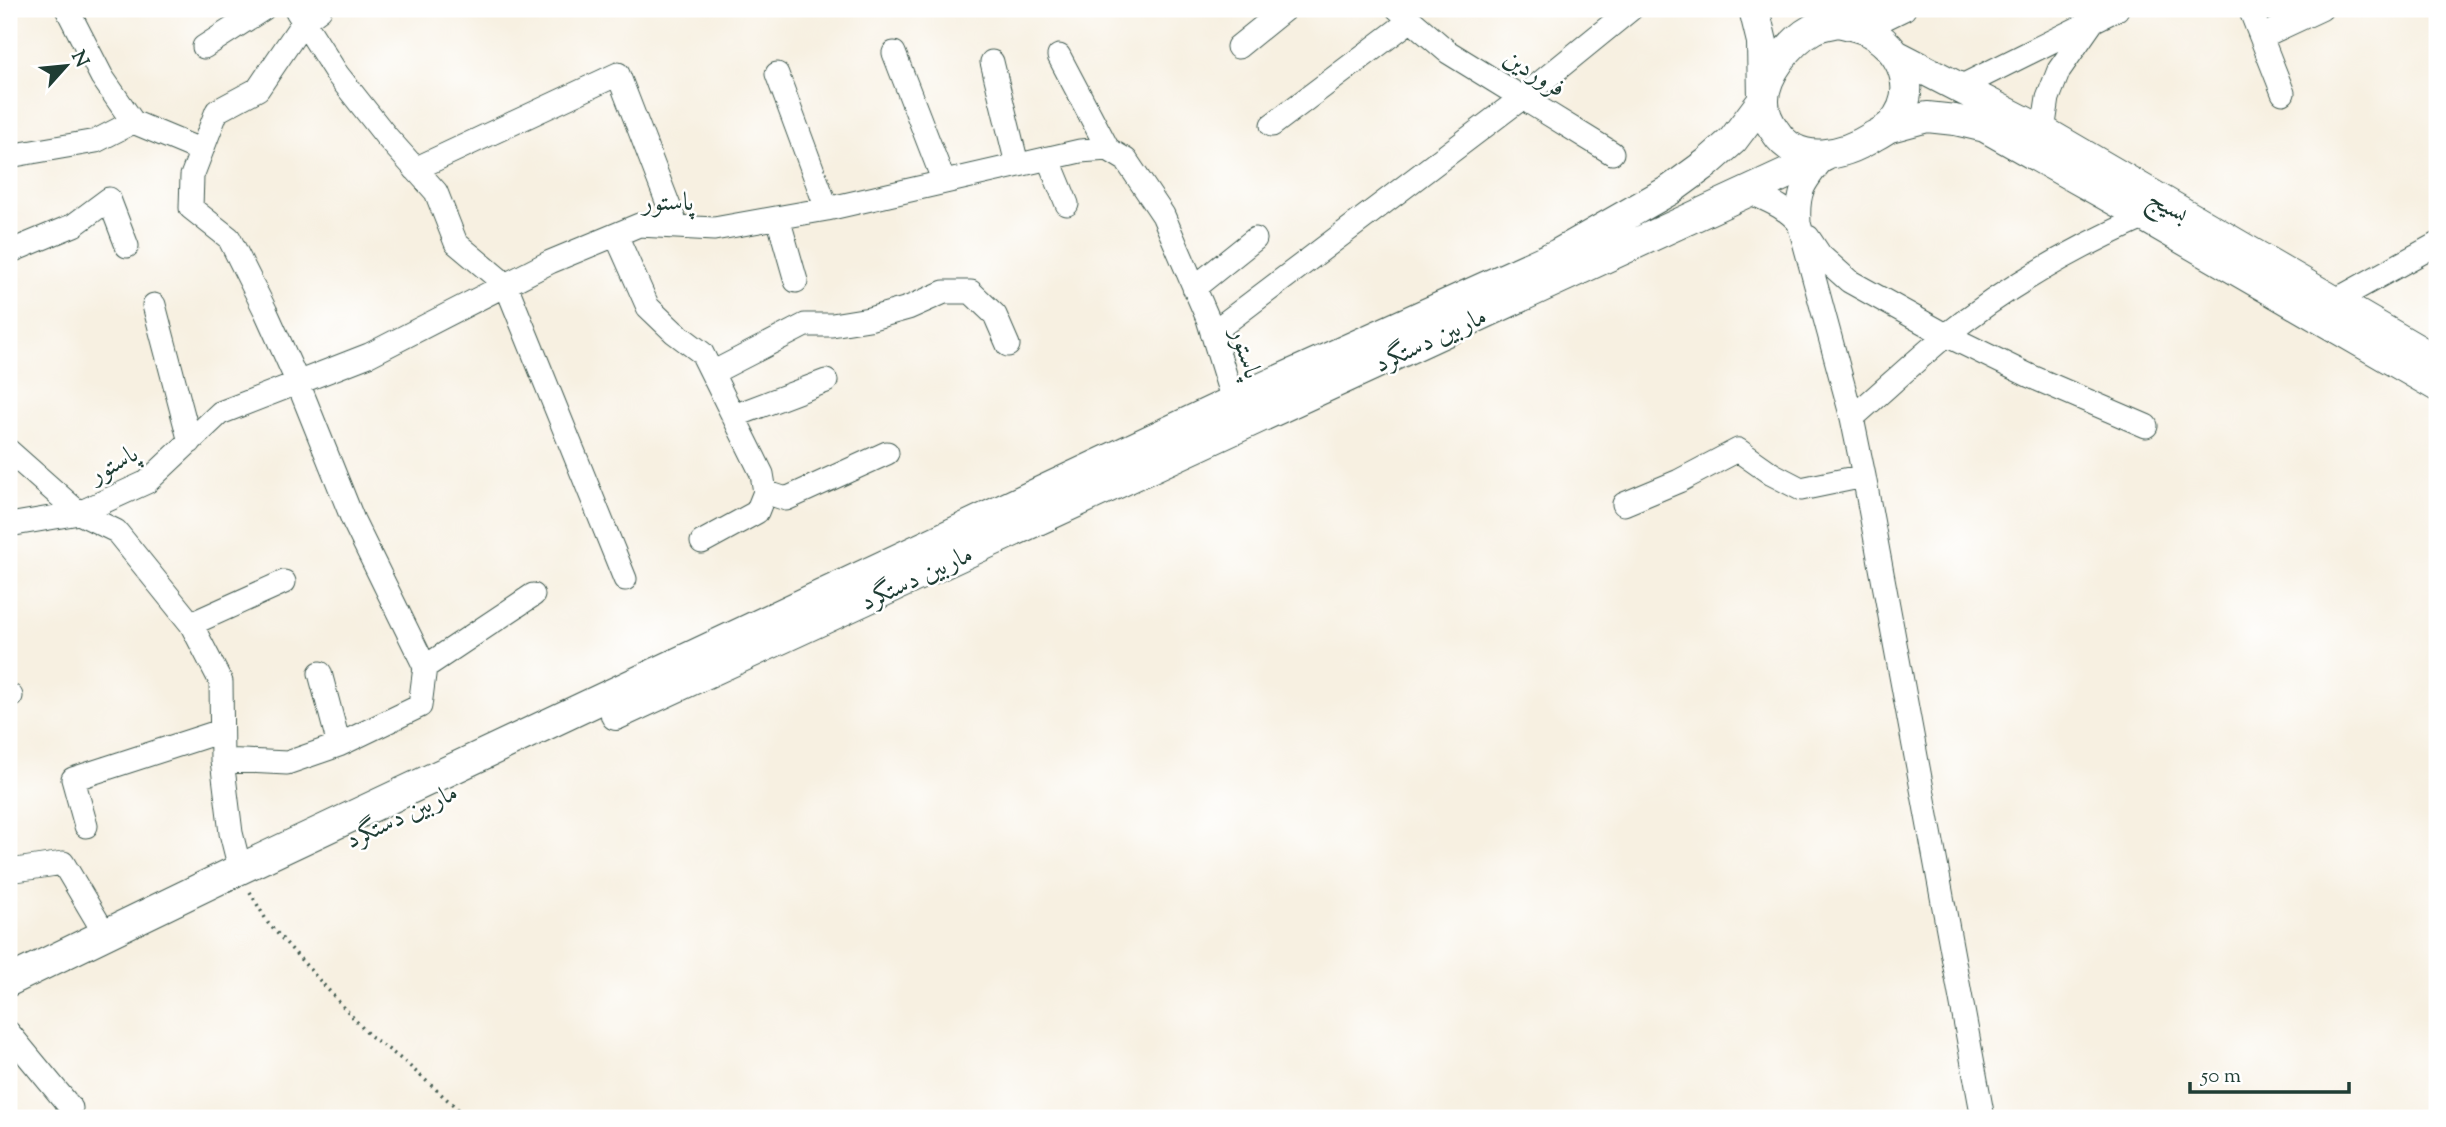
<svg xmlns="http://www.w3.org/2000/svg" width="2446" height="1127" viewBox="0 0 2446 1127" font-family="'Sorts Mill Goudy',Amiri,serif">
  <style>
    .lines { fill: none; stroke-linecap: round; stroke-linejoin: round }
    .minor-casing { stroke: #3f584e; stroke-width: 25 }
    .major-casing { stroke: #3f584e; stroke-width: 32 }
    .path { stroke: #3f584e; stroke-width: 3.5; stroke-dasharray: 2 5; stroke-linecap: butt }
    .minor { stroke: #fff; stroke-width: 23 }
    .major { stroke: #fff; stroke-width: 30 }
    .labels { text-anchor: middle; stroke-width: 5; stroke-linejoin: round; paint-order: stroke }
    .street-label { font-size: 26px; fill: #1f3d34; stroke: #fff }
  </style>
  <rect width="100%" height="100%" fill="#fff"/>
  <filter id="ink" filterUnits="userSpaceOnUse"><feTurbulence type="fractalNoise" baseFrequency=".0143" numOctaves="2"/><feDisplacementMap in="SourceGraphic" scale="14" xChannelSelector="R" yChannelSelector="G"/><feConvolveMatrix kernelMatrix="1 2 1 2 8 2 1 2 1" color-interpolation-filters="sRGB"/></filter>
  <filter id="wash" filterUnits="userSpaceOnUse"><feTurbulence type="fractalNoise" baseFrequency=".00686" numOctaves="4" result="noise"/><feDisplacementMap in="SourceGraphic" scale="28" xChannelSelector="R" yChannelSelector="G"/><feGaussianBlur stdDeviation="1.57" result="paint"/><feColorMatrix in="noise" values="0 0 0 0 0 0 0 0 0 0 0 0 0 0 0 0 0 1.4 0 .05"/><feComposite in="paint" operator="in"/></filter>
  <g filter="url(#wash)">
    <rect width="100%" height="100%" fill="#f7f0e1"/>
  </g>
  <g filter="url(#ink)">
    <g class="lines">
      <defs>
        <path id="minor" d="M67 9 102 77 133 122 200 150
          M1398 9 1448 52 1612 153
          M2250 9 2283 93
          M297 11 337 74 386 136 436 192 456 243 506 285 625 579
          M1863 29 1904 9
          M2261 37 2321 9
          M204 47 263 9
          M1238 47 1285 9
          M894 53 944 182
          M1059 56 1108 149
          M992 62 1017 164
          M777 74 827 209
          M1960 87 2117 9
          M1272 125 1411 20
          M2043 131 2048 98 2059 70 2091 24
          M9 156 96 141 133 122
          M1048 158 1067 204
          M415 169 618 74 677 227
          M1747 191C1766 200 1785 206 1799 223 1797 190 1804 183 1824 158
          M778 218 796 281
          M1799 223 1852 418 1864 476 1983 1118
          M616 235 648 307 674 332 702 353 762 474 765 492 757 512 702 542
          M1808 237 1820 255 1849 281 1946 335 2030 376 2146 426
          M9 252 74 225 109 199 127 246
          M1194 288 1255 239
          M2334 301 2437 244
          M154 305 190 442
          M1212 333 1523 97 1631 9
          M712 373 805 325H832L869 319 908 308 944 292H971L995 315 1008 345
          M734 416 826 381
          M1852 418C1883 391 1913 363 1944 337 2004 288 2075 248 2145 217
          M9 451 79 513 116 531 191 624 221 682 222 760 231 833 240 869
          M765 492 786 499 887 453
          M1624 504 1679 481 1738 450 1772 474 1801 489 1864 476
          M9 525 79 513 147 482 220 413 369 355 550 262 639 225 714 229 827 209 1080 151 1108 149 1126 160 1163 215 1208 319 1233 401
          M191 624 284 582
          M425 667 533 595
          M320 673 339 745
          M9 697 11 696
          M222 760 287 763 339 745 420 706 425 667 353 520 298 383 266 312 229 238 191 208 192 176 217 111 258 89 304 21 320 9
          M86 826 73 779 221 731
          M9 871 63 863 105 934
          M9 1033 71 1108"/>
        <path id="major" d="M1838 22C1846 24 1856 26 1864 29 1901 46 1922 90 1892 124 1887 129 1880 133 1874 136 1844 155 1798 168 1775 131 1769 123 1764 112 1764 102 1763 75 1791 41 1813 29 1820 25 1830 24 1838 22Z
          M1898 56 2043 131 2437 361
          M1890 127 1927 117 1955 120 1985 127 2145 217 2437 386
          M616 715 1825 156
          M9 981 240 869 1233 401 1558 254 1670 190 1707 163 1733 140 1763 100 1762 42 1754 9"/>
      </defs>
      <use href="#minor" class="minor-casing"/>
      <use href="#major" class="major-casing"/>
      <path class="path" d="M250 892 268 923 368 1034 405 1062 468 1118"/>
      <use href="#minor" class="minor"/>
      <use href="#major" class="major"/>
    </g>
  </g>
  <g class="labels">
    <g class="street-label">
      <text transform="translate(1535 72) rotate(32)" y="9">فروردین</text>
      <text x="668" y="210">پاستور</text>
      <text transform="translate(2169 205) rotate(30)" y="9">بسیج</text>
      <text transform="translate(1430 339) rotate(-25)" y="9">ماربین دستگرد</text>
      <text transform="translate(1247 353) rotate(73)" y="9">پاستور</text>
      <text transform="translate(113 463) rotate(-29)" y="9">پاستور</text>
      <text transform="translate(916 577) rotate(-25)" y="9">ماربین دستگرد</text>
      <text transform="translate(401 815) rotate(-25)" y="9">ماربین دستگرد</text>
    </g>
  </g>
  <rect width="2446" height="1127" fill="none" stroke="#fff" stroke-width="35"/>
  <g transform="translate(66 66) rotate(63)" stroke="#ffffff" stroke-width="5" paint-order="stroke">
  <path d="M0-5L12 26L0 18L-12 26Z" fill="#1f3d34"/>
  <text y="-10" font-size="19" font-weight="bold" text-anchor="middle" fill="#1f3d34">N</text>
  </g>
  <path d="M2190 1082v10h159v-10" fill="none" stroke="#1f3d34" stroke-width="3.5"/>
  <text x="2201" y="1082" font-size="21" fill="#1f3d34" stroke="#ffffff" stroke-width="5" paint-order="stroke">50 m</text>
</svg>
